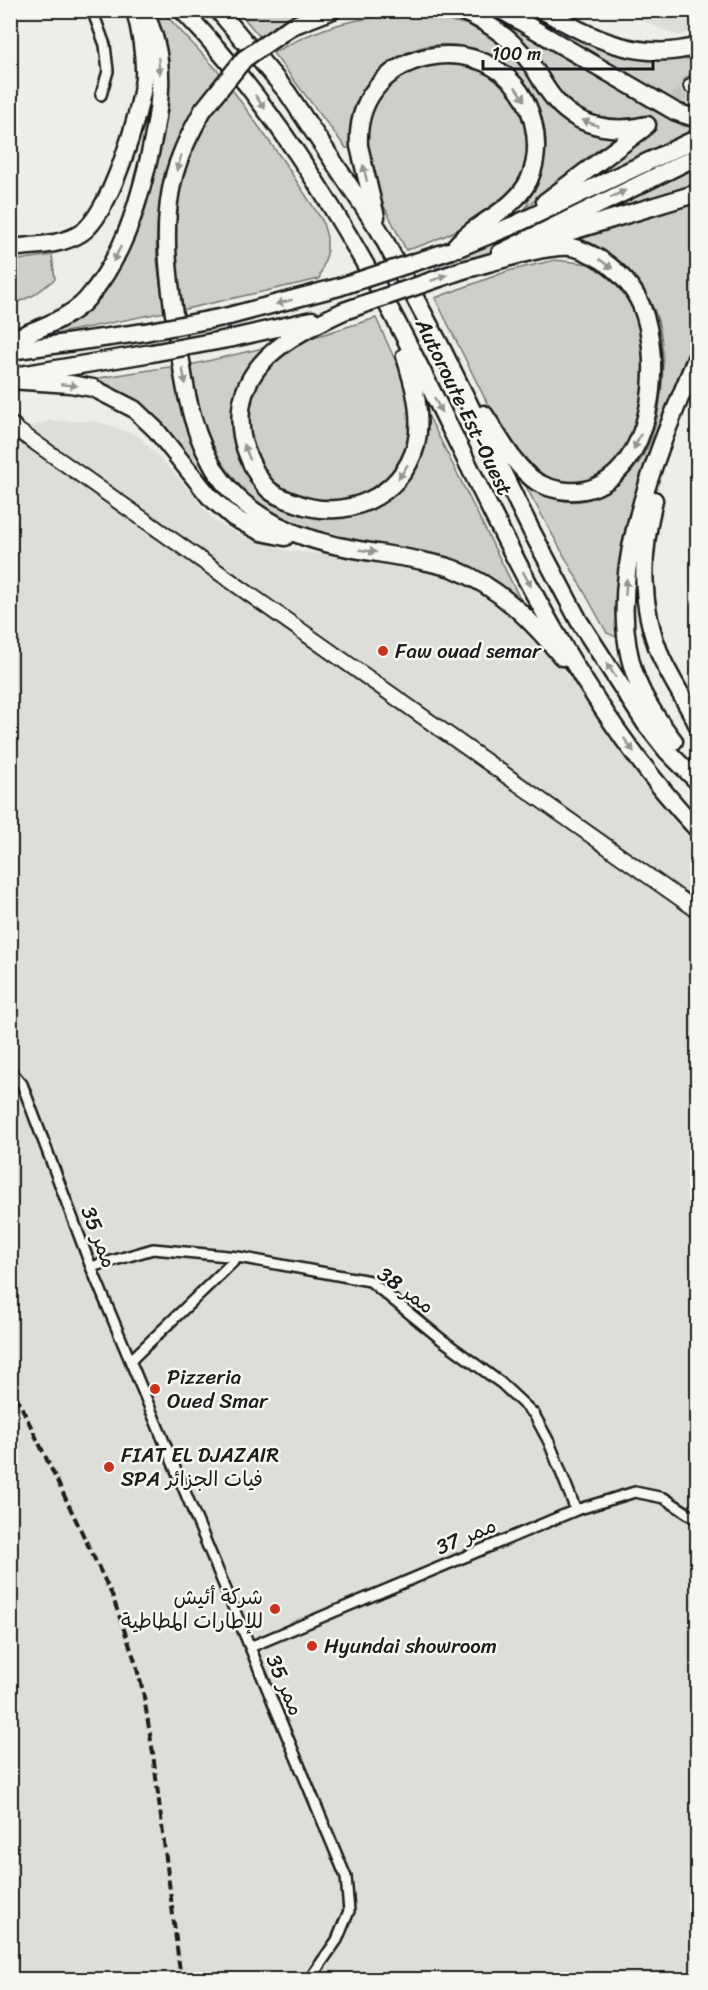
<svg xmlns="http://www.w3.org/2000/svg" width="708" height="1990" viewBox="0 0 708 1990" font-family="Sriracha,'Playpen Sans Arabic',sans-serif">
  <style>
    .built { fill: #ddddda }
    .green { fill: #cececb; stroke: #757574; stroke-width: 1.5 }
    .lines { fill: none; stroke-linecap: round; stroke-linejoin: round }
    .tertiary-tunnel { stroke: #c3c3c0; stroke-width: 12; stroke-dasharray: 12 6; stroke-linecap: butt }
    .minor-casing { stroke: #1c1c1c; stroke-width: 14 }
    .tertiary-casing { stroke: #1c1c1c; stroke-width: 16 }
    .secondary-casing { stroke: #1c1c1c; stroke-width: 18 }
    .motorway-casing { stroke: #1c1c1c; stroke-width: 21 }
    .minor { stroke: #f6f6f2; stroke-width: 9 }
    .tertiary { stroke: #f6f6f2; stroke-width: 12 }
    .secondary { stroke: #f6f6f2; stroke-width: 14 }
    .motorway { stroke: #f6f6f2; stroke-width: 16 }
    .rail { stroke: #1c1c1c; stroke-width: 4; stroke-dasharray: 9 4.5; stroke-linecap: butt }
    .motorway-bridge-casing { stroke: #1c1c1c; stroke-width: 21; stroke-linecap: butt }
    .motorway-bridge { stroke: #f6f6f2; stroke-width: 16 }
    .oneway { fill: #949492 }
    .poi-dot { fill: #c8321e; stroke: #f6f6f2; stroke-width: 2 }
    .labels { text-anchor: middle; stroke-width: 5; stroke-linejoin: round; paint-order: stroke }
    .street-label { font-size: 21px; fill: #1c1c1c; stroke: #f6f6f2 }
    .poi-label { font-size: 21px; fill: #1c1c1c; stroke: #f6f6f2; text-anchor: start }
  </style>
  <rect width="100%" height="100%" fill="#edede9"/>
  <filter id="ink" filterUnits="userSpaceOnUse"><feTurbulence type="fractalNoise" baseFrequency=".0167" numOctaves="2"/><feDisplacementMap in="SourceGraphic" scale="12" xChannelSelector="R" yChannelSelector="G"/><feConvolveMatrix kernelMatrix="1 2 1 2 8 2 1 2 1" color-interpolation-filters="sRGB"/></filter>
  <g filter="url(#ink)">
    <path class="built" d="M619 11H697V28L679 36Z
      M48 421H96L137 435 181 480 215 522 247 538 288 551 366 558 432 572 471 585 505 604 536 633 640 771 697 837V1979H11V433Z"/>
    <path class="green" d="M159 11H162L220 73C177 124 153 190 157 257 158 275 162 294 165 312L50 335 71 321 92 301 162 124 169 86 165 45 156 16Z
      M238 11H321L291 21 260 37Z
      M521 11H530L587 40 697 53V68L684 80 697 95V112L684 108 644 85Z
      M417 15 476 26 509 43 554 105 625 135 526 207C533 188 542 170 544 150 551 64 445 10 381 70 368 83 357 98 353 116 350 126 352 138 353 148H346L273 53C323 24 360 16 417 15Z
      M496 20 510 23 656 112 684 126 697 128V138L587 182 654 131 642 116 613 122 586 117 571 106 556 90 531 52 513 32Z
      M462 62C479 69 501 76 512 93 537 128 535 176 502 205 497 210 489 213 482 217 458 230 433 243 406 250L378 194 365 156 369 112 388 83 421 65Z
      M231 88 282 159 322 220 327 237V254L319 279 181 310C167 220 169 160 231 88Z
      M664 166 488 254 439 272 435 266 487 245Z
      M697 168V188L605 217 602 211Z
      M697 203V335L684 373 624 566 616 637 607 633 525 485C538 491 553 500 567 501 581 503 596 497 607 490 621 482 635 471 643 456 662 423 668 358 658 321 652 300 638 278 621 264 604 251 585 248 565 244Z
      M52 255 55 279 34 295 11 305V261Z
      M555 260 589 264 617 283 635 306 644 336 649 387 622 464 587 485 558 484 524 466 504 437 435 298 508 271Z
      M376 318 410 393 413 406 407 454 391 478 365 497 329 503 291 495 266 476 250 449 248 395 266 364 295 343Z
      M272 346 233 410C240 424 272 498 280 504 287 509 297 512 305 514 353 526 397 502 419 459 427 444 423 422 423 405L524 607 489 583 317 534 269 515 240 486 216 455 202 418 190 365Z
      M175 366 181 409 190 432 229 499 247 516 228 505 214 493 173 438 151 414 130 398 98 382 99 378Z"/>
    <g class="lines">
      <path class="tertiary-tunnel" d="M647 125 690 86"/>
      <defs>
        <path id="minor" d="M92 10 105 45 108 71 101 95
          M10 1070 22 1084 91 1267 346 1877 349 1911 337 1940 309 1980
          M91 1267 153 1249 238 1257 370 1281 441 1339 501 1383 534 1414 549 1442 576 1510
          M131 1360 238 1257
          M250 1647 576 1510 635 1492 664 1498 698 1520"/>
        <path id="tertiary" d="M690 86 698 79"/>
        <path id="secondary" d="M10 425 698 911"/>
        <path id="motorway" d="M182 10C268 99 335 206 393 315 486 490 559 683 698 830
          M218 10 287 92 379 230 440 345 531 530 579 621 645 723 667 751 698 782
          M458 10C483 19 505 34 523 54 535 66 541 82 552 96 574 126 612 134 647 125
          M501 10 676 112 698 119
          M542 10C592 38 639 63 698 46
          M292 26 333 10
          M203 110C195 125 187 139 181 155 158 211 168 277 177 334 183 377 189 423 210 461 234 508 284 534 334 545 365 552 396 555 427 562 436 564 446 566 454 569 499 587 531 620 562 657
          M545 202 644 128
          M376 217 359 146C353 40 508 20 533 122 538 142 537 162 529 180 512 214 474 221 452 250
          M545 239 698 193
          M10 248C34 245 61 246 81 233 110 215 141 112 144 78 145 55 141 33 135 10
          M458 248 514 225 698 138
          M500 253 698 156
          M463 270C491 263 543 245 570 247 581 248 593 255 603 261 619 272 633 287 641 305 664 359 654 474 585 490 569 493 551 490 537 482 514 467 499 436 484 414
          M344 311C290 336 230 365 242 436 245 452 256 477 268 489 275 496 287 500 296 503 344 522 402 497 416 445 423 414 414 386 405 356
          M229 316 339 287
          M233 338 312 320
          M10 340C33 331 71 318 87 299 121 260 136 212 148 162 160 111 170 59 143 10
          M10 351 145 332
          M20 375 152 353
          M10 380 70 384 93 388 134 409 156 430 209 496 234 518 261 532 285 537
          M10 427H13
          M654 500C641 554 639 604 661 657 672 681 687 703 698 726
          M674 741C659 721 645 702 636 678 599 579 660 447 698 354"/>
      </defs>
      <use href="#minor" class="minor-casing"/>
      <use href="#tertiary" class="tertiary-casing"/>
      <use href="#secondary" class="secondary-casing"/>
      <use href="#motorway" class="motorway-casing"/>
      <use href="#minor" class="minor"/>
      <use href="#tertiary" class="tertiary"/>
      <use href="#secondary" class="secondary"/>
      <use href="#motorway" class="motorway"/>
      <path class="rail" d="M10 1383 112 1595 134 1658 143 1691 153 1753 181 1980"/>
      <defs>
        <path id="motorway-bridge" d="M203 110 244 59 292 26
          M339 287 452 250
          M344 311 463 270
          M145 332 229 316
          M152 353 233 338"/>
      </defs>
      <use href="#motorway-bridge" class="motorway-bridge-casing"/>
      <use href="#motorway-bridge" class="motorway-bridge"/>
    </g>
    <defs><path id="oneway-solid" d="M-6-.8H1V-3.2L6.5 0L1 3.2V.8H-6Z" transform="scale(1.5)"/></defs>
    <g class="oneway">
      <use href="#oneway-solid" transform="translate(159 66) rotate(85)"/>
      <use href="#oneway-solid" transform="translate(520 94) rotate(56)"/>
      <use href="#oneway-solid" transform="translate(260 102) rotate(55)"/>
      <use href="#oneway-solid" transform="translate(590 123) rotate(-159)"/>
      <use href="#oneway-solid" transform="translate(179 163) rotate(106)"/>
      <use href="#oneway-solid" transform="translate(365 173) rotate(-103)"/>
      <use href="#oneway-solid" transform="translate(618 194) rotate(-26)"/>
      <use href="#oneway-solid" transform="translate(117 254) rotate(116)"/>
      <use href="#oneway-solid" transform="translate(606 264) rotate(35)"/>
      <use href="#oneway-solid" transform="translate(439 278) rotate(-19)"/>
      <use href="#oneway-solid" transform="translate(284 302) rotate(165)"/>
      <use href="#oneway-solid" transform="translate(184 376) rotate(79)"/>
      <use href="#oneway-solid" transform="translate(69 385) rotate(5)"/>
      <use href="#oneway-solid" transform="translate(438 405) rotate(64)"/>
      <use href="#oneway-solid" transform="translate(637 442) rotate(115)"/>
      <use href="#oneway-solid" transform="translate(247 452) rotate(-111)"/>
      <use href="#oneway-solid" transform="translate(403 472) rotate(123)"/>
      <use href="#oneway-solid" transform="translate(368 551) rotate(9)"/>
      <use href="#oneway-solid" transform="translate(527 579) rotate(61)"/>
      <use href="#oneway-solid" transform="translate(626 587) rotate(-86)"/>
      <use href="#oneway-solid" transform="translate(611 670) rotate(-123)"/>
      <use href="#oneway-solid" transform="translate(629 745) rotate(54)"/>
    </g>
  </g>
  <g class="poi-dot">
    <circle cx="383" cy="651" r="6"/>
    <circle cx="155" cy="1389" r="6"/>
    <circle cx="109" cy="1467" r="6"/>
    <circle cx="275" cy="1609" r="6"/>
    <circle cx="312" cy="1646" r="6"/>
  </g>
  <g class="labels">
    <g class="street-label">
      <text transform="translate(464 407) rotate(64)" y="7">Autoroute Est-Ouest</text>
      <text transform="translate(99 1237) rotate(69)" y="7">ممر 35</text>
      <text transform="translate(406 1290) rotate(36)" y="7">ممر 38</text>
      <text transform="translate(466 1536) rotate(-23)" y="7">ممر 37</text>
      <text transform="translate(285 1685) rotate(67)" y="7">ممر 35</text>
    </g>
    <g class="poi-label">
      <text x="395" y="658">Faw ouad semar</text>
      <text x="167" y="1384">Pizzeria<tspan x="167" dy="24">Oued Smar</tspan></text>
      <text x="121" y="1462">FIAT EL DJAZAIR<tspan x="121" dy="24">SPA فيات الجزائر</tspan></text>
      <text x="263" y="1604" text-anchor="end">شركة أئيش<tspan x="263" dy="24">للإطارات المطاطية</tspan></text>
      <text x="324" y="1653">Hyundai showroom</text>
    </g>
  </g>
  <rect width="708" height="1990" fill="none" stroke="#f6f6f2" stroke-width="36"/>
  <rect x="18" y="18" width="672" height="1954" fill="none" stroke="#1c1c1c" stroke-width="2" filter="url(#ink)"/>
  <path d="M483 60v9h170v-9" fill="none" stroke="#1c1c1c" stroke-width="3"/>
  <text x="492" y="60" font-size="18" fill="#1c1c1c" stroke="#f6f6f2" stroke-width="4.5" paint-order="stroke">100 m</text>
</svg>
